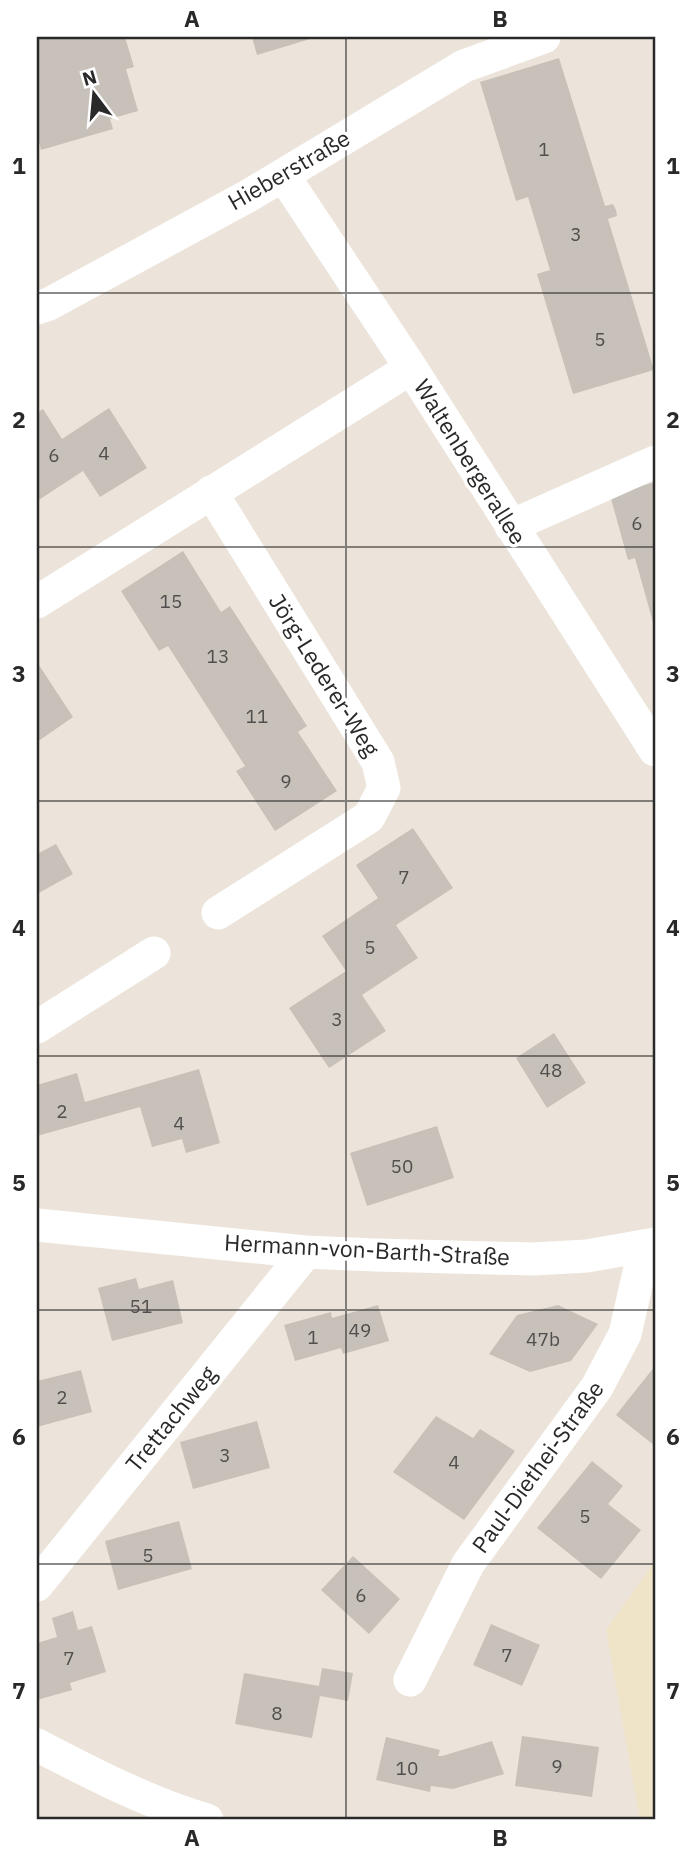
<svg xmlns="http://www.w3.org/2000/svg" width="692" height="1857" viewBox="0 0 692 1857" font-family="'IBM Plex Sans',sans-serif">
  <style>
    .education { fill: #efe3c8 }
    .building { fill: #c7c1b9 }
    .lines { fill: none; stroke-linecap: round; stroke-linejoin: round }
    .minor { stroke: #fff; stroke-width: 33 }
    .grid { fill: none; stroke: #292929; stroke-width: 2; stroke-opacity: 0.55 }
    .labels { text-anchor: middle; stroke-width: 7; stroke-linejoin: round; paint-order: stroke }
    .number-label { font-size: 19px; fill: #504f4d }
    .street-label { font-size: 23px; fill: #292929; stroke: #fff }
    .neatline { fill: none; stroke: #292929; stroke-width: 2.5 }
    .grid-label { font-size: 23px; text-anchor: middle; font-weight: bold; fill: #292929 }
  </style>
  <rect width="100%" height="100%" fill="#ece4da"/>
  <path class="education" d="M655 1561V1820H640L606 1630Z"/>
  <path class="building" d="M37 37H125L134 67 126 69 138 111 110 119 113 129 41 150 37 134Z
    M252 37H317L257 55Z
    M559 58 605 206 613 204 616 210 617 216 608 219 654 370 573 394 537 274 550 270 528 197 516 201 480 82Z
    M109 408 147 468 100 497 83 471 37 501V413L43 409 62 439Z
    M655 482V626H654L635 558 628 560 610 495Z
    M183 551 221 612 230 606 241 623 307 726 298 732 337 791 275 831 236 771 245 766 206 705 168 646 159 651 121 591Z
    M37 662 73 717 37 742Z
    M413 828 453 888 396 925 418 958 362 995 386 1031 329 1068 289 1008 346 971 322 936 378 898 356 865Z
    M56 844 73 874 37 894V854Z
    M554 1033 586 1083 547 1108 516 1058Z
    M199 1069 220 1143 186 1153 182 1139 152 1147 140 1107 37 1136V1085L77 1073 85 1102Z
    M437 1126 454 1178 367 1206 350 1153Z
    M136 1278 139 1289 173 1280 183 1323 112 1341 98 1288Z
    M378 1305 389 1341 343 1354 341 1348 295 1361 284 1325 331 1312 332 1318Z
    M558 1305 598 1324 571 1361 530 1372 489 1354 517 1315Z
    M655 1366V1446L616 1415Z
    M81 1370 92 1412 37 1427V1381Z
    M436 1416 473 1438 480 1429 515 1451 464 1520 393 1472Z
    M257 1421 270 1468 193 1489 180 1442Z
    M592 1461 623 1486 608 1504 641 1530 601 1579 537 1528Z
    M179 1521 192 1569 118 1590 105 1541Z
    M353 1556 400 1599 369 1634 321 1590Z
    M73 1611 78 1630 92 1626 106 1672 70 1683 72 1690 37 1700V1643L57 1637 52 1618Z
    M491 1624 540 1645 522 1686 473 1665Z
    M322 1668 353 1673 348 1701 320 1696 312 1738 235 1724 244 1673 319 1686Z
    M522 1736 599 1747 592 1797 515 1786Z
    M386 1737 440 1750 438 1756H442L492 1741 504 1774 453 1789 431 1786 430 1792 376 1780Z"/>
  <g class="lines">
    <path class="minor" d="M283 175 411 368 655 750
      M37 308 49 304 248 196 464 66 544 37
      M211 492 378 762 384 788 369 817 218 913
      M511 526 655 462
      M37 602 411 368
      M37 1027 154 953
      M37 1225 306 1252 375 1255 533 1259 587 1256 655 1244
      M37 1585 306 1252
      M410 1680 468 1564 597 1387 625 1334 645 1246
      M37 1745C91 1773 148 1803 207 1820"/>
  </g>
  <path class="grid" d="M346 37V1820M37 293H655M37 547H655M37 801H655M37 1056H655M37 1310H655M37 1564H655"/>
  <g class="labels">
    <g class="number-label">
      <text x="544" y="156">1</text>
      <text x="576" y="241">3</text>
      <text x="600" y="346">5</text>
      <text x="104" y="460">4</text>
      <text x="54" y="462">6</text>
      <text x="637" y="530">6</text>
      <text x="171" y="608">15</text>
      <text x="218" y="663">13</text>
      <text x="257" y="723">11</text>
      <text x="286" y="788">9</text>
      <text x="404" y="884">7</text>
      <text x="370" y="954">5</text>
      <text x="337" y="1026">3</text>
      <text x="551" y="1077">48</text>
      <text x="62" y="1118">2</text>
      <text x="179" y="1130">4</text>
      <text x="402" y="1173">50</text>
      <text x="141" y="1313">51</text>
      <text x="360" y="1337">49</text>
      <text x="313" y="1344">1</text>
      <text x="543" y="1346">47b</text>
      <text x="62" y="1404">2</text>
      <text x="225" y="1462">3</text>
      <text x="454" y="1469">4</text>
      <text x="585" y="1523">5</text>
      <text x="148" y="1562">5</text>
      <text x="361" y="1602">6</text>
      <text x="507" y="1662">7</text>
      <text x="69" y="1665">7</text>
      <text x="277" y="1720">8</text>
      <text x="557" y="1773">9</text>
      <text x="407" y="1775">10</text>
    </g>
    <g class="street-label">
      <text transform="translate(289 170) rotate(-30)" y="8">Hieberstraße</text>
      <text transform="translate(470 462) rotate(58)" y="8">Waltenbergerallee</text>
      <text transform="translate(324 675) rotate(58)" y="8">Jörg-Lederer-Weg</text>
      <text transform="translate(367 1250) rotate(3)" y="8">Hermann-von-Barth-Straße</text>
      <text transform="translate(171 1419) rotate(-51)" y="8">Trettachweg</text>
      <text transform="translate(538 1467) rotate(-54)" y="8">Paul-Diethei-Straße</text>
    </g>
  </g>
  <rect width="692" height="1857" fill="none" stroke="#ffffff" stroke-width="77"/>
  <g transform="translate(94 94) rotate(344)" stroke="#ffffff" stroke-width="5" paint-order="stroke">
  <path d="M0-5L12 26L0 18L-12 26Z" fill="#292929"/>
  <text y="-10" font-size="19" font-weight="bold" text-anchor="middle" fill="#292929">N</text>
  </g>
  <rect x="38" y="38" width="616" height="1780" class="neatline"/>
  <g class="grid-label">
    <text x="192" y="27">A</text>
    <text x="500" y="27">B</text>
    <text x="19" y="174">1</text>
    <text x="673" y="174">1</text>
    <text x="19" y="428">2</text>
    <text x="673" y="428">2</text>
    <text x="19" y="682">3</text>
    <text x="673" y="682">3</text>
    <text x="19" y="936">4</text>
    <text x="673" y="936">4</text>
    <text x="19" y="1191">5</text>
    <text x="673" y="1191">5</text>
    <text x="19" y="1445">6</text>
    <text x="673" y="1445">6</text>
    <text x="19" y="1699">7</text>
    <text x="673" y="1699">7</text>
    <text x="192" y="1846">A</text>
    <text x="500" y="1846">B</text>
  </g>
</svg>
